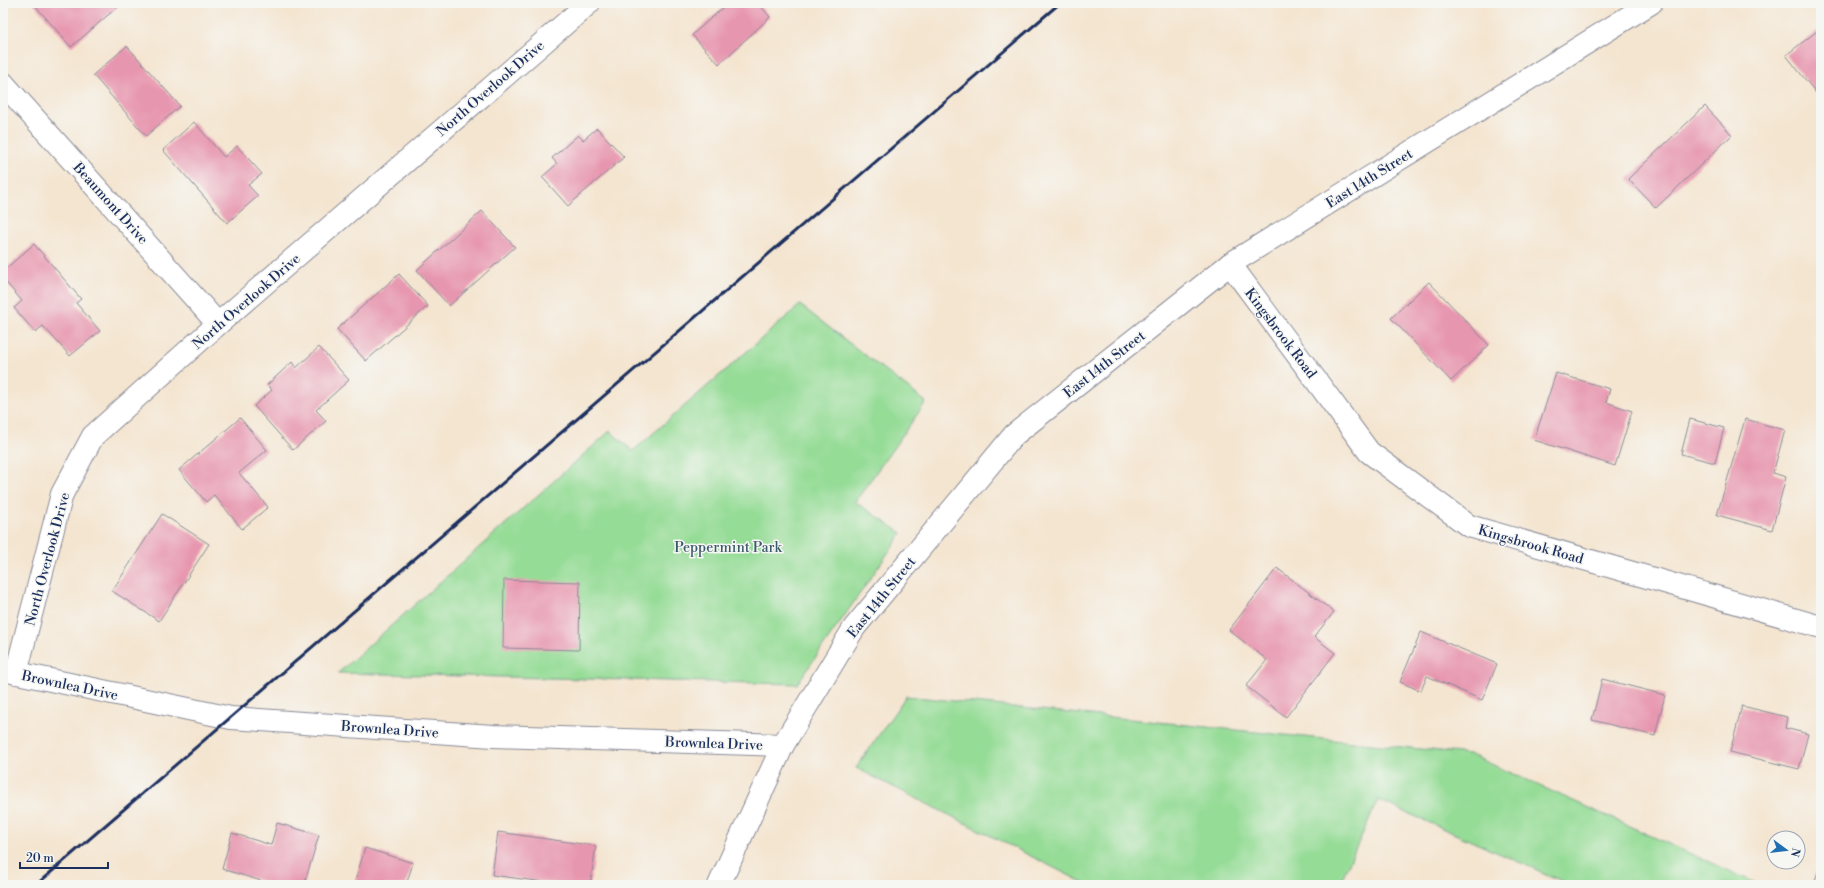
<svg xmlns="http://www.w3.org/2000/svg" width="1824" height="888" viewBox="0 0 1824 888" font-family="'Libre Bodoni',serif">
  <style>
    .green { fill: #95dc96; stroke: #58867a }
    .building { fill: #e796af }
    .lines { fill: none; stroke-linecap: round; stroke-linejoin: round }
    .street-casing { stroke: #888a97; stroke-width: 24 }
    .secondary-casing { stroke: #888a97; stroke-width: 24 }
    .street { stroke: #fff; stroke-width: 22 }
    .secondary { stroke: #fff; stroke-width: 22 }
    .rail { stroke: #1b2f5e; stroke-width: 3 }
    .labels { text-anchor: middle; stroke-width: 3; stroke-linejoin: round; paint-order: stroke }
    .street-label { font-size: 14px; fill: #1b2f5e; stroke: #f6f6f2 }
    .park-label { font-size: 14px; fill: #3a5a6c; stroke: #f6f6f2 }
  </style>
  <rect width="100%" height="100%" fill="#f6f6f2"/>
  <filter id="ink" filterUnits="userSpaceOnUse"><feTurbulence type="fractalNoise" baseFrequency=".025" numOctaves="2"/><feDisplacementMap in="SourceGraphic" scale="8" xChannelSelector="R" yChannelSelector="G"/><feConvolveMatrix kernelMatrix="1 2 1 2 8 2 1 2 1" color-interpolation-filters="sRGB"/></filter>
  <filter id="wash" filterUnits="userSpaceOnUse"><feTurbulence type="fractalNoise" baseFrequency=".012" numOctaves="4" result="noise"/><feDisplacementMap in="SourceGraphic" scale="16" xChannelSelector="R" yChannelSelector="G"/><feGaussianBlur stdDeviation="0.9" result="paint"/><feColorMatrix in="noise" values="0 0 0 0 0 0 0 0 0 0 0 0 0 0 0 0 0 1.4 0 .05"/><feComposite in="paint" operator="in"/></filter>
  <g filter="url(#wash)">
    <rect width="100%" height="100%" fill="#f4e5d0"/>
    <path class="green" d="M800 305 926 402 855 502 902 533 797 684 338 673 610 431 633 451Z
      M906 696 1469 754 1760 885H1571L1378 800 1339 885H1088L856 768Z"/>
    <g id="blocks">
      <path class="building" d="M33 3H122L71 47Z
        M728 3H758L770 17 719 64 692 35Z
        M1821 28V89L1816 93 1786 55Z
        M127 46 180 106 146 136 93 75Z
        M1705 106 1732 135 1656 208 1628 179Z
        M194 122 224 157 237 146 262 174 248 185 258 196 227 223 163 150Z
        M597 128 624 157 568 206 542 177 557 164 552 158 578 135 583 140Z
        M482 211 515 247 449 306 417 270Z
        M34 244 81 299 76 303 100 331 70 356 43 326 35 332 14 308 22 301 3 279V271Z
        M399 274 428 306 366 361 337 329Z
        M1429 282 1489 345 1451 381 1391 318Z
        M319 347 349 380 316 410 326 421 293 450 254 406 272 390 267 385 292 362 296 368Z
        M1556 373 1610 389 1606 402 1632 411 1615 466 1534 440Z
        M240 418 267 450 239 473 268 507 242 529 214 495 206 502 179 470Z
        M1690 419 1724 428 1715 463 1681 454Z
        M1745 419 1785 430 1773 473 1786 477 1772 530 1717 515Z
        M162 514 209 544 159 621 112 591Z
        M1277 568 1334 612 1314 637 1335 653 1286 717 1246 686 1267 660 1229 630Z
        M504 580 580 582 579 650 503 648Z
        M1421 632 1497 664 1482 700 1427 676 1421 691 1400 682Z
        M1602 679 1665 695 1655 736 1592 720Z
        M1742 706 1787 717 1785 728 1808 734 1799 769 1730 752Z
        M277 823 319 835 304 885H275L222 869 232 833 271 845Z
        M498 832 596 846 590 885H566L492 875Z
        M365 848 413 863 406 885H354Z
        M1821 862V883L1815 881Z"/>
    </g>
  </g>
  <g filter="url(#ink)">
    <use href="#blocks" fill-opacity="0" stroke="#888a97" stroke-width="1"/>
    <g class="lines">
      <defs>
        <path id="street" d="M3 83 218 324
          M1230 264 1369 452 1469 526 1821 627
          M3 670 231 718 493 736 783 745
          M16 673 62 494 93 436 218 324 589 3"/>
        <path id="secondary" d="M719 885 783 745 854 628 1014 435 1230 264 1651 3"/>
      </defs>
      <use href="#street" class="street-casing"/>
      <use href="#secondary" class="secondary-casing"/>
      <use href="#street" class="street"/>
      <use href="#secondary" class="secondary"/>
      <path class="rail" d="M36 885 1060 3"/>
    </g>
  </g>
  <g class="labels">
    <g class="street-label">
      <text transform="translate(490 88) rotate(-41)" y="5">North Overlook Drive</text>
      <text transform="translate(1369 178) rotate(-32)" y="5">East 14th Street</text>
      <text transform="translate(111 203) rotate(48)" y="5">Beaumont Drive</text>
      <text transform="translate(246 301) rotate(-41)" y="5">North Overlook Drive</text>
      <text transform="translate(1281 333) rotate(53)" y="5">Kingsbrook Road</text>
      <text transform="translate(1104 364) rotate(-38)" y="5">East 14th Street</text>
      <text transform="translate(1531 544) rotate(16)" y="5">Kingsbrook Road</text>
      <text transform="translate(47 559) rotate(-75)" y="5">North Overlook Drive</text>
      <text transform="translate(881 597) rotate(-51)" y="5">East 14th Street</text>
      <text transform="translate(70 685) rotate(12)" y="5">Brownlea Drive</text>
      <text transform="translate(390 729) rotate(4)" y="5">Brownlea Drive</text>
      <text transform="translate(714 743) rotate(2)" y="5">Brownlea Drive</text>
    </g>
    <g class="park-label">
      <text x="728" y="552">Peppermint Park</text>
    </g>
  </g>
  <rect width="1824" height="888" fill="none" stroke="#f6f6f2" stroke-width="16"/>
  <g transform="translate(1786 850) rotate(105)"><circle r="19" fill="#f6f6f2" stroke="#9ea6b7"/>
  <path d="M0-3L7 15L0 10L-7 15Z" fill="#1f6fb2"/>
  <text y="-6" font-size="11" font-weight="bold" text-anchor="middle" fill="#1b2f5e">N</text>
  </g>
  <path d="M20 862v6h88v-6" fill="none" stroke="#1b2f5e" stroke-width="2"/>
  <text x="26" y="862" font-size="12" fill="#1b2f5e" stroke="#f6f6f2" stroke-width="3" paint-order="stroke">20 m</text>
</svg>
